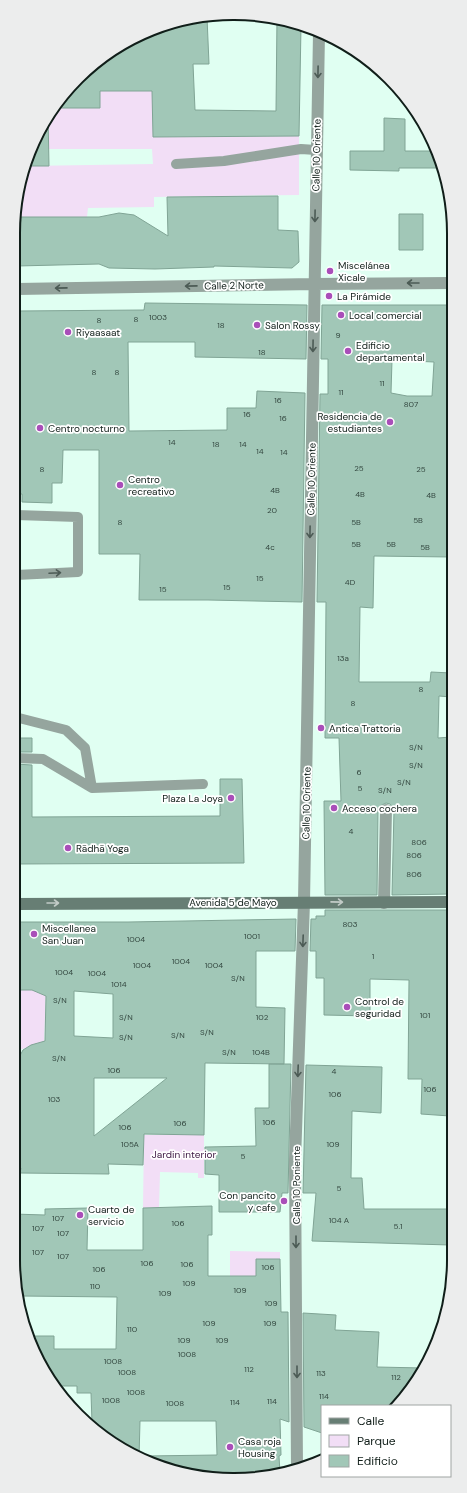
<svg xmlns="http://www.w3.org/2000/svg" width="467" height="1493" viewBox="0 0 467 1493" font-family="'DM Sans',sans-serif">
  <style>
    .green { fill: #f2def6 }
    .building { fill: #a1c7b7; stroke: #80a495; fill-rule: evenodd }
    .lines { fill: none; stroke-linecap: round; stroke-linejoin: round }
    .lane { stroke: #95a59e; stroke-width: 10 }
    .street { stroke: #95a59e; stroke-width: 12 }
    .secondary { stroke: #677e74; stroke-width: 12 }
    .oneway { stroke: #4c5b55 }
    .oneway2 { stroke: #c2cbc7 }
    .poi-dot { fill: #a94eb9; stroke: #fff; stroke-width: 1.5 }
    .labels { text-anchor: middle; stroke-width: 3.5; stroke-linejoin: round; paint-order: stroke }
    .number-label { font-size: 8px; fill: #344840 }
    .street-label { font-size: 10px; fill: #101e19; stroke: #fff }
    .poi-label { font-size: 10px; fill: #101e19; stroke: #fff; text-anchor: start }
    .park-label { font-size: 10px; fill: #3c1742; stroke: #fff }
    .rim { fill: none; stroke: #101e19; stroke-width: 2 }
  </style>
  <rect width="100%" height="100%" fill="#e0fff2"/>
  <path class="green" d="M100 91H153V137L299 136V195L154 197V207L88 208 87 217H17V190L27 166 153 164 152 149H49L48 115 53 108H100Z
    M14 989 46 990 44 1043C33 1045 24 1050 14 1050Z
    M144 1135H204V1178H198V1173L160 1172 159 1209 143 1208Z
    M230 1251 280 1252V1259H256V1276H230Z"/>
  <path class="building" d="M191 17H207L209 64H193L195 110 276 111 277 17 301 26 299 136 153 137 152 91H100V108H53L111 50Z
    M48 115 49 166H27L33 153Z
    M384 118 405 119V151H436L441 168H399V171L350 170V151H384Z
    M278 196V230L298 231 299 262 292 268 214 266V267L155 269 109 268 99 264 17 266V217H99L119 213 134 215 168 236 167 197Z
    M399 214H423V250H399Z
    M145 303 307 305 306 359 195 357V342H128L129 431 227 430V408H256L257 391 305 393 302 602 208 600H139L140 554H99V450H63L62 483H52V503L22 502V494H16L17 311 144 310Z
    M322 305H452L451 557 374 556 373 608 360 607 359 682H430L431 672 451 673V697L439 696 438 738 451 737V894L392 895 394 810 390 804 386 803 380 806 378 810 377 895H325L324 801H341L339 738H325L326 602H317L320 394H328V359H321ZM392 360 434 362 432 396H407L391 393Z
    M15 738H32V752H15Z
    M15 764 32 765V817L220 816V779H242L244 863 15 864Z
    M325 910H451L450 1116 421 1114 422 1079H408L409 980 370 979V1016L324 1015V978H316V951H310L311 919H316V916H325Z
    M296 919 295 951H256V1007L285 1008 284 1064 205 1063 204 1135 144 1134 143 1165 108 1164 109 1174 20 1173 21 1168H13L14 1067 23 1050 31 1045 45 1041 46 996 32 990H19L20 951 14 950V922H128ZM74 991 113 994V1038L74 1036ZM94 1078H167L94 1136Z
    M269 1064H291L288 1193H282L280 1212H219V1175L205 1174V1147L256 1146 255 1108H269Z
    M306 1065 382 1067 381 1113 352 1111 351 1178H362L364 1209H450V1245L312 1241 316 1193H303Z
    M212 1206V1235H208V1276H256V1259H280L281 1312H288L289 1422 280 1419 281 1455 279 1456 280 1473 205 1478 145 1460 146 1456 217 1455 216 1421H140L139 1458 136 1457 92 1423 91 1393H77V1386H56L30 1344 28 1336H54V1349H116L117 1297 20 1296 13 1260V1214L45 1215V1209L88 1208 87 1250H143V1208Z
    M303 1313 336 1315 335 1330 379 1332 377 1367 423 1368 417 1382 393 1406H322V1433L304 1427Z"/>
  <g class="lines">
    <path class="lane" d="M176 164 224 161 301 149 316 150
      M16 575 78 572V517L16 515
      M15 717 66 730 85 748 92 788
      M15 758 43 759 92 788 203 784"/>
    <path class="street" d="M17 289 314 284 452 283
      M384 903 386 810
      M297 1469 295 1160 304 902 319 33"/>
    <path class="secondary" d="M14 904 451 902"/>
  </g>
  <defs><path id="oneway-shaft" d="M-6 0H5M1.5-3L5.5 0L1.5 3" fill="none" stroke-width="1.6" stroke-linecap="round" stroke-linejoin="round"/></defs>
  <g class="oneway">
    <use href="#oneway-shaft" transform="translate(318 72) rotate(91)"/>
    <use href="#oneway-shaft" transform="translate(315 216) rotate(91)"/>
    <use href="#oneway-shaft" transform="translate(413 283) rotate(180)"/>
    <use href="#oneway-shaft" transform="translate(191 286) rotate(179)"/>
    <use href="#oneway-shaft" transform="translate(61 288) rotate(179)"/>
    <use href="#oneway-shaft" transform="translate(313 346) rotate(91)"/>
    <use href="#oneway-shaft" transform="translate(310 532) rotate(91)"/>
    <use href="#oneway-shaft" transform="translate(55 573) rotate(-3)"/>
    <use href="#oneway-shaft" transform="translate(303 941) rotate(92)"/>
    <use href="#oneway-shaft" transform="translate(298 1071) rotate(92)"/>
    <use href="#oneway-shaft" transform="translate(296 1242) rotate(90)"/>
    <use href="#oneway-shaft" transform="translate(297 1372) rotate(90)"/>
  </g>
  <g class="oneway2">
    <use href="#oneway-shaft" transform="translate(337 902) rotate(1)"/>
    <use href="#oneway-shaft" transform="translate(53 903)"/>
  </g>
  <g class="poi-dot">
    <circle cx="330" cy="271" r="4"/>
    <circle cx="329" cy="296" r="4"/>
    <circle cx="341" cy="315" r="4"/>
    <circle cx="257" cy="325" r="4"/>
    <circle cx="68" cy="332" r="4"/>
    <circle cx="348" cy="351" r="4"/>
    <circle cx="390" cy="422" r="4"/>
    <circle cx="40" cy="428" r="4"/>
    <circle cx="120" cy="485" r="4"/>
    <circle cx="321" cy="728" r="4"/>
    <circle cx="231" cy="798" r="4"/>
    <circle cx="334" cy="808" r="4"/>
    <circle cx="68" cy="848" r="4"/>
    <circle cx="34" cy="934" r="4"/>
    <circle cx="347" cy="1007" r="4"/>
    <circle cx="284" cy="1201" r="4"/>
    <circle cx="80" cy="1215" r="4"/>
    <circle cx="230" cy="1447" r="4"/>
  </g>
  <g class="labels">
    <g class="number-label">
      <text x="158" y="320">1003</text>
      <text x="136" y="322">8</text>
      <text x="99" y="323">8</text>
      <text x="221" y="328">18</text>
      <text x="338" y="338">9</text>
      <text x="262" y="355">18</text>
      <text x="94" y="375">8</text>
      <text x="117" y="375">8</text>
      <text x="382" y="386">11</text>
      <text x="341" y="395">11</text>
      <text x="278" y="403">16</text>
      <text x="411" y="407">807</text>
      <text x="247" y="417">16</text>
      <text x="283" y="421">16</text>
      <text x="172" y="445">14</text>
      <text x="216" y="447">18</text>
      <text x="243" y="447">14</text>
      <text x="260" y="454">14</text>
      <text x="284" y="455">14</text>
      <text x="359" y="471">25</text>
      <text x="42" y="472">8</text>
      <text x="421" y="472">25</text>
      <text x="275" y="493">4B</text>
      <text x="360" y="497">4B</text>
      <text x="431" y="498">4B</text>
      <text x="272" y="513">20</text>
      <text x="418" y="523">5B</text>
      <text x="120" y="525">8</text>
      <text x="356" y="525">5B</text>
      <text x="356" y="547">5B</text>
      <text x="391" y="547">5B</text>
      <text x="270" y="550">4c</text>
      <text x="425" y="550">5B</text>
      <text x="260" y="581">15</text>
      <text x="350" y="585">4D</text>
      <text x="227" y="590">15</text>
      <text x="163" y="592">15</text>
      <text x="343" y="661">13a</text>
      <text x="421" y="692">8</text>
      <text x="353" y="706">8</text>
      <text x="416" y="750">S/N</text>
      <text x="416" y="768">S/N</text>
      <text x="359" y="775">6</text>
      <text x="404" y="785">S/N</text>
      <text x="360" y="791">5</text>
      <text x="385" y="793">S/N</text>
      <text x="351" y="834">4</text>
      <text x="419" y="845">806</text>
      <text x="414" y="858">806</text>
      <text x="414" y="877">806</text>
      <text x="350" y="927">803</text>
      <text x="252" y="939">1001</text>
      <text x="136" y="942">1004</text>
      <text x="373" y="959">1</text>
      <text x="181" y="964">1004</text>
      <text x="142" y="968">1004</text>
      <text x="214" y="968">1004</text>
      <text x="64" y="975">1004</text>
      <text x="97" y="976">1004</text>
      <text x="238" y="981">S/N</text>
      <text x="119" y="987">1014</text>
      <text x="60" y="1003">S/N</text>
      <text x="425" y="1018">101</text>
      <text x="126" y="1020">S/N</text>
      <text x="262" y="1020">102</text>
      <text x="207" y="1035">S/N</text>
      <text x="178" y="1038">S/N</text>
      <text x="126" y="1040">S/N</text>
      <text x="229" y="1055">S/N</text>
      <text x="261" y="1055">104B</text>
      <text x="59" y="1061">S/N</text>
      <text x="114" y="1073">106</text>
      <text x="334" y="1074">4</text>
      <text x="430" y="1092">106</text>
      <text x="335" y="1097">106</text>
      <text x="54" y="1102">103</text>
      <text x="269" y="1125">106</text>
      <text x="180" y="1126">106</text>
      <text x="125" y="1130">106</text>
      <text x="130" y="1147">105A</text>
      <text x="333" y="1147">109</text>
      <text x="243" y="1159">5</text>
      <text x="339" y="1191">5</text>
      <text x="58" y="1221">107</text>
      <text x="339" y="1223">104 A</text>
      <text x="178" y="1226">106</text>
      <text x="398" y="1229">5.1</text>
      <text x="38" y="1231">107</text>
      <text x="63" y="1236">107</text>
      <text x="38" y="1255">107</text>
      <text x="63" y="1259">107</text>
      <text x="147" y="1266">106</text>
      <text x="187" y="1267">106</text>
      <text x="268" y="1270">106</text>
      <text x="99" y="1272">106</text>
      <text x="189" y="1286">109</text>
      <text x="95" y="1289">110</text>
      <text x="240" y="1293">109</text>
      <text x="165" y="1296">109</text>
      <text x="271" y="1306">109</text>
      <text x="209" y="1326">109</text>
      <text x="270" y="1326">109</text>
      <text x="132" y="1332">110</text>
      <text x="184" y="1343">109</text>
      <text x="222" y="1343">109</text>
      <text x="187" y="1357">1008</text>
      <text x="113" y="1364">1008</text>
      <text x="249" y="1372">112</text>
      <text x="127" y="1375">1008</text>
      <text x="321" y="1376">113</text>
      <text x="396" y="1380">112</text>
      <text x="136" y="1395">1008</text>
      <text x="324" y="1399">114</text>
      <text x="111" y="1403">1008</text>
      <text x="272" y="1404">114</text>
      <text x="235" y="1405">114</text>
      <text x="175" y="1406">1008</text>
    </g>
    <g class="street-label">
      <text transform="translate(316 155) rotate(-89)" y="4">Calle 10 Oriente</text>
      <text transform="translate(234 285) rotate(-1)" y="4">Calle 2 Norte</text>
      <text transform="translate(311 479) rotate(-89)" y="4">Calle 10 Oriente</text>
      <text transform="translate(306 803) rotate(-89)" y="4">Calle 10 Oriente</text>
      <text x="233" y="906">Avenida 5 de Mayo</text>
      <text transform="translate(296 1185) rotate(-90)" y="4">Calle 10 Poniente</text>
    </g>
    <g class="poi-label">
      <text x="338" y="269">Miscelánea<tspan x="338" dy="12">Xicale</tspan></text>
      <text x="337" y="300">La Pirámide</text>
      <text x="349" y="319">Local comercial</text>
      <text x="265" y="329">Salon Rossy</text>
      <text x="76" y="336">Riyaasaat</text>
      <text x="356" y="349">Edificio<tspan x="356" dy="12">departamental</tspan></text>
      <text x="382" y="420" text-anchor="end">Residencia de<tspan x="382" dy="12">estudiantes</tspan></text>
      <text x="48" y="432">Centro nocturno</text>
      <text x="128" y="483">Centro<tspan x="128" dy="12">recreativo</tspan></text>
      <text x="329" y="732">Antica Trattoria</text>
      <text x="223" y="802" text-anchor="end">Plaza La Joya</text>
      <text x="342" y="812">Acceso cochera</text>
      <text x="76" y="852">Rādhā Yoga</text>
      <text x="42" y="932">Miscellanea<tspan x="42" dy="12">San Juan</tspan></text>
      <text x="355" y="1005">Control de<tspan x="355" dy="12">seguridad</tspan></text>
      <text x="276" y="1199" text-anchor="end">Con pancito<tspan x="276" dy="12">y cafe</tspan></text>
      <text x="88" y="1213">Cuarto de<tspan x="88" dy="12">servicio</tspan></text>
      <text x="238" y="1445">Casa roja<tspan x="238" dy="12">Housing</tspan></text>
    </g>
    <g class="park-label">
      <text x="184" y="1158">Jardin interior</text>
    </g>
  </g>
  <path d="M0 0H467V1493H0ZM233 20H234A213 213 0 0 1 447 233V1260A213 213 0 0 1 234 1473H233A213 213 0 0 1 20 1260V233A213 213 0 0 1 233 20Z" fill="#eceded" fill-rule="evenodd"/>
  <path class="rim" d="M233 20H234A213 213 0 0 1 447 233V1260A213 213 0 0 1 234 1473H233A213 213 0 0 1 20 1260V233A213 213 0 0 1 233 20Z"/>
  <rect x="321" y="1405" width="130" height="72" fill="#ffffff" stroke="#9fa5a3"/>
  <rect x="329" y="1418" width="20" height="6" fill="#677e74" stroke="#9fa5a3"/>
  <text x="357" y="1425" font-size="12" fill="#101e19">Calle</text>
  <rect x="329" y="1435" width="20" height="12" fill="#f2def6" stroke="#9fa5a3"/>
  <text x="357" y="1445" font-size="12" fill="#101e19">Parque</text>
  <rect x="329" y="1455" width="20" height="12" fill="#a1c7b7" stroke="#9fa5a3"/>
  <text x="357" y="1465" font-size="12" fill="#101e19">Edificio</text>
</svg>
